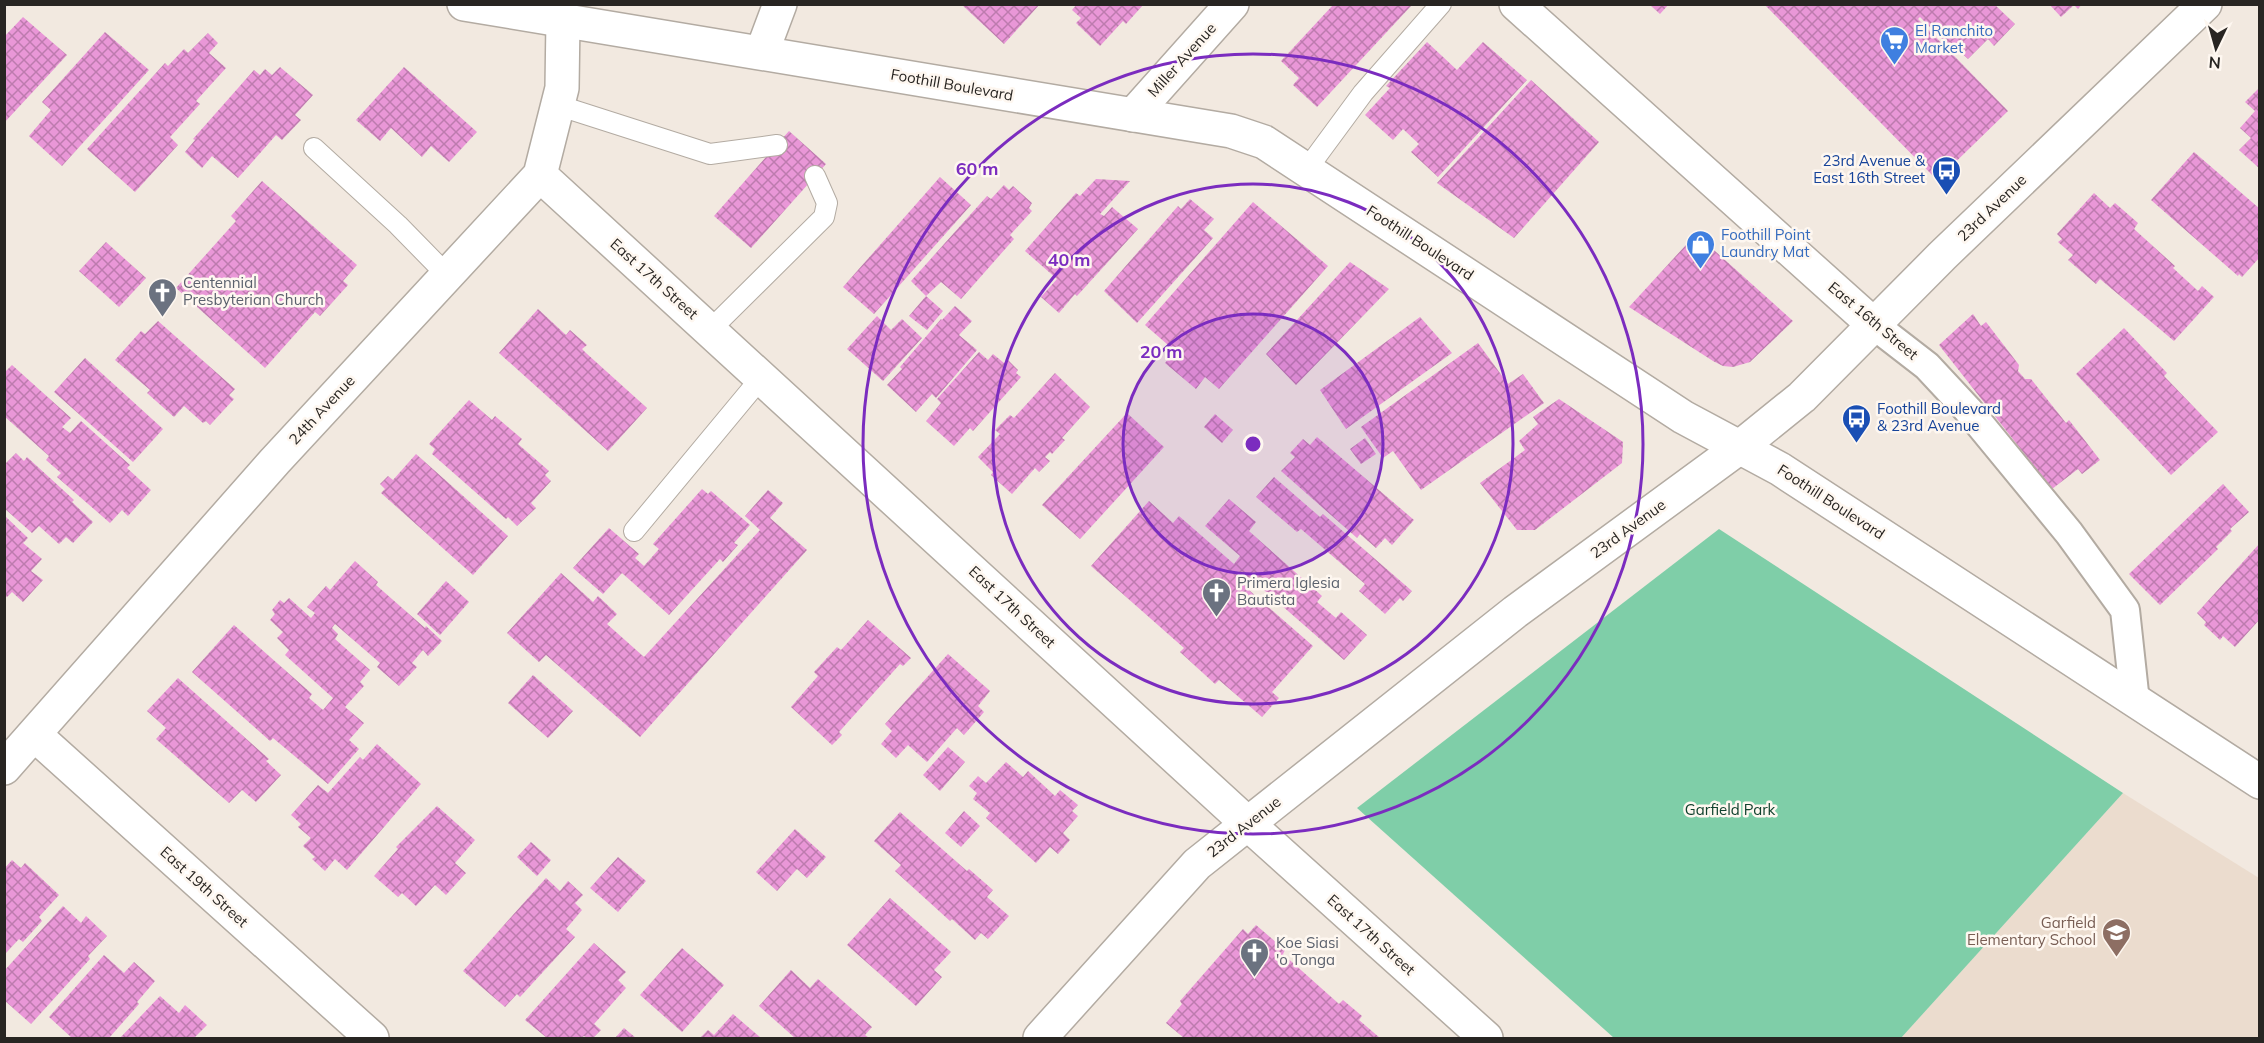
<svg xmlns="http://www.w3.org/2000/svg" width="2264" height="1043" viewBox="0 0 2264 1043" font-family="Mulish,sans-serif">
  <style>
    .built { fill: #ebdcce }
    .park { fill: #7fcea8 }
    .building { fill: url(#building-cross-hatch) }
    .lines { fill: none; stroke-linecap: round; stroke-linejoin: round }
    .service-casing { stroke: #b3aba2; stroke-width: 22 }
    .pedestrian-casing { stroke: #b3aba2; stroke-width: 32 }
    .minor-casing { stroke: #b3aba2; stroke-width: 36 }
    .tertiary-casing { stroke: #b3aba2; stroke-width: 36 }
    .secondary-casing { stroke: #b3aba2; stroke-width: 36 }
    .service { stroke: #fff; stroke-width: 20 }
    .pedestrian { stroke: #fff; stroke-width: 28 }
    .minor { stroke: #fff; stroke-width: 33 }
    .tertiary { stroke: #fff; stroke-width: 33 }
    .secondary { stroke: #fff; stroke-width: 33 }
    .ring { fill: none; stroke: #7b2cbf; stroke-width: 3 }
    .labels { text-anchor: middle; stroke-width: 5; stroke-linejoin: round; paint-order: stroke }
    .shop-label { font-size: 15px; fill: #366cbe; stroke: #fef7f0; text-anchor: start }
    .street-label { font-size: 15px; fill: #282522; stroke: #fef7f0 }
    .transit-label { font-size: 15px; fill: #164399; stroke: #fef7f0; text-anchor: end }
    .worship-label { font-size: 15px; fill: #5b616d; stroke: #fef7f0; text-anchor: start }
    .park-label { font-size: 15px; fill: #10412d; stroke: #fef7f0 }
    .education-label { font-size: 15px; fill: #785e54; stroke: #fef7f0; text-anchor: end }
    .centre { fill: #7b2cbf; stroke: #fef7f0; stroke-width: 3 }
    .ring-label { font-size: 18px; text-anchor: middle; font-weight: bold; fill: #7b2cbf; stroke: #fef7f0; stroke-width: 5; stroke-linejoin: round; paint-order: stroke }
  </style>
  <defs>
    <pattern id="building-cross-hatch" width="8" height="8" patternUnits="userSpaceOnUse" patternTransform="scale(1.5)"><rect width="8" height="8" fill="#e997d7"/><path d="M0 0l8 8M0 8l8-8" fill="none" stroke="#bd7bae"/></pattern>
  </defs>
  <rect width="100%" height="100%" fill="#f2e9e0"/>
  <path class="built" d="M2123 793 2259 878V1038H1901Z"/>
  <path class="park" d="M1719 529 2123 793 1901 1038H1614L1357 808Z"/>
  <path class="building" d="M961 4H1040L1004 44Z
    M1077 4H1144L1126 24 1123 21 1100 46 1076 23 1081 18 1072 10Z
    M1649 4H1669L1660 14Z
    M1764 4H1994L2015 24 1994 46 1988 39 1968 59 1956 48 1954 51 1920 17 1918 19 2008 111 1937 180Z
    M2049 4H2082L2078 9 2074 5 2061 17Z
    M1333 5 1411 6 1317 107 1293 85 1299 78 1281 61Z
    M23 17 67 55 4 123V37Z
    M105 32 149 70 62 166 29 136 51 110 42 102Z
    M208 33 218 43 209 53 226 68 196 101 200 104 170 137 178 145 135 192 87 149 165 63 168 66 184 49 188 53Z
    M1427 42 1457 70 1483 42 1527 80 1438 177 1411 152 1419 144 1403 129 1393 140 1365 115 1390 88 1386 86Z
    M280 67 313 95 295 115 301 120 282 140 276 135 238 178 212 156 202 168 185 152 195 140 193 139 254 70 260 75 265 69 272 75Z
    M404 67 477 132 449 162 431 146 422 157 391 128 380 141 356 120Z
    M1531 80 1599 142 1514 238 1437 183Z
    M2260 87V169L2239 150 2251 138 2240 128 2255 111 2245 102Z
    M789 131 826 164 751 248 714 216Z
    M2194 152 2260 209V257L2242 277 2239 274 2238 276 2151 200Z
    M940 177 971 205 874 314 843 287Z
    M1096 179 1130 181 1100 214 1104 216 1112 207 1138 229 1077 296 1075 294 1059 313 1041 297 1057 279 1025 251 1076 193 1080 196Z
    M262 181 357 265 343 281 348 285 320 316 315 312 265 368 176 288 236 221 231 216Z
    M1004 185 1009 190 1013 186 1032 203 1029 208 1032 211 1010 235 1014 239 961 299 941 282 926 296 911 281 987 196 991 199Z
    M2094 193 2110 208 2115 203 2138 223 2134 229 2175 266 2173 268 2198 291 2202 286 2214 297 2174 341 2100 279 2096 284 2068 260 2073 255 2058 242 2062 239 2057 234Z
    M1190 199 1214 219 1204 230 1213 238 1137 323 1104 291 1178 206 1181 209Z
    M1253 202 1328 266 1219 389 1205 377 1196 389 1165 363 1175 351 1145 325Z
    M1696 234 1793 321 1750 362 1733 367 1723 366 1713 361 1629 307Z
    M106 242 146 278 119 307 79 271Z
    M1350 262 1389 289 1296 385 1266 354Z
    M926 296 943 311 927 330 909 316Z
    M955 306 972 321 959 335 977 350 936 398 932 394 916 412 887 385 902 369 900 367 941 319 942 320Z
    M538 309 566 335 570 330 587 345 582 349 586 353 647 408 608 451 499 353Z
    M1973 314 1981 326 1986 322 2019 365 2018 371 2025 379H2031L2066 423 2069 420 2100 460 2082 474 2078 469 2052 489 1939 345Z
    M877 316 891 330 902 319 922 338 883 381 847 349Z
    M1420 317 1452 353 1346 429 1320 390Z
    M158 321 235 389 229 395 234 399 210 425 206 421 203 423 184 406 174 417 147 393 150 390 115 360 141 331 145 334Z
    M2124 328 2167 373 2164 376 2218 432 2171 475 2076 374Z
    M1478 343 1508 384 1523 374 1544 403 1421 490 1393 451 1383 458 1361 427Z
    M979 352 988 360 993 354 1004 363 1008 360 1018 370 1016 373 1021 377 973 431 970 428 954 446 926 421 941 403 937 399Z
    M85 358 163 429 133 462 54 392Z
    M12 365 71 418 62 427 70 433 81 421 130 465 127 468 151 490 128 516 122 510 110 523 57 477 61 473 46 460 49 456 4 416V373Z
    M1055 373 1090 407 1062 438 1065 440 1052 454 1050 452 1045 457 1050 461 1039 472 1035 468 1012 494 991 475 993 472 978 457 1000 434 995 430 1010 415 1014 418Z
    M1559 399 1623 442 1622 463 1535 530H1517L1480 483 1525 450 1519 441 1538 424 1533 417Z
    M469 400 492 420 495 416 522 439 518 444 549 471 545 475 551 481 531 503 536 508 517 526 508 517 506 519 432 454 435 449 429 444Z
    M1127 413 1164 447 1080 539 1042 505Z
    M1215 414 1233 430 1222 443 1204 427Z
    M1317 437 1414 520 1392 545 1385 538 1376 548 1360 534 1357 538 1281 471 1295 457 1290 453 1303 439 1310 445Z
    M1365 438 1376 454 1361 464 1350 449Z
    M16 453 24 461 27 457 74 500 72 502 93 522 73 543 66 537 59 544 39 526 32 533 4 508V465Z
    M416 454 508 536 473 575 381 493 385 489 380 484 388 476 393 480Z
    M1274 477 1320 517 1323 514 1412 591 1403 601 1400 598 1385 614 1359 591 1365 584 1301 529 1297 532 1256 497Z
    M2223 484 2249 512 2230 529 2232 531 2216 547 2218 549 2160 605 2129 574Z
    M702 489 708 494 711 491 750 525 734 543 738 545 723 562 720 559 669 615 622 573 603 594 573 568 609 528 639 554 635 558 644 566 659 549 653 544Z
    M768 490 783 503 770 518 807 550 640 737 546 655 539 662 507 633 561 573 593 602 598 596 617 614 607 624 644 657 760 530 745 516Z
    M1229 499 1256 522 1249 531 1322 596 1317 602 1336 618 1341 612 1367 635 1344 660 1256 583 1249 590 1313 646 1272 692 1279 698 1262 717 1219 680 1215 684 1180 652 1184 648 1091 566 1149 501 1173 523 1179 516 1234 564 1240 556 1205 526Z
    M5 516 28 538 23 543 42 559 31 571 43 580 23 602 12 592 7 597 5 596Z
    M2260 543V619L2235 647 2223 636 2220 640 2204 625 2206 622 2197 613Z
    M355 561 378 582 376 585 425 628 426 626 442 641 428 656 423 650 412 663 417 667 399 686 377 667 380 663 335 624 332 628 338 634 335 639 370 670 360 682 364 686 345 707 364 723 349 740 359 749 328 784 273 738 270 741 192 672 234 625 312 694 309 698 323 710 333 698 285 655 289 650 277 638 283 632 270 620 275 614 272 610 280 600 284 603 289 598 311 618 315 613 307 607 326 586 330 590Z
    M446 581 469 602 440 635 417 614Z
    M868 620 911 658 903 666 900 664 839 732 842 735 832 745 791 707 818 676 814 672 837 647 841 650Z
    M948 654 990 691 978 706 984 712 964 735 957 728 927 762 908 745 896 758 881 744 892 731 885 724Z
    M533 675 573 711 548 738 508 703Z
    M178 678 269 759 266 761 281 775 256 802 242 790 229 803 156 739 166 728 147 711Z
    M377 744 421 784 347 870 335 859 325 871 312 859 315 857 303 846 311 838 298 827 301 824 291 815 318 785 328 793 360 757 363 760Z
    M948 747 965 762 940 791 923 775Z
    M1006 762 1023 777 1028 771 1055 796 1060 790 1078 805 1072 811 1078 816 1063 833 1070 840 1058 854 1050 847 1036 863 986 818 990 813 973 799 977 793 969 786 978 776 986 783Z
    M437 806 475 840 455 863 466 873 446 895 435 885 416 906 402 893 398 897 374 876 398 849 396 847Z
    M964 811 980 826 961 847 945 833Z
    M900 812 967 871 969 869 993 890 987 897 1009 916 988 939 981 933 975 940 952 919 950 921 895 871 901 865 874 841Z
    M795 829 826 857 807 878 797 869 777 891 756 872Z
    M531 842 551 860 537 876 517 857Z
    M618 857 646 881 618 912 590 888Z
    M12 860 21 868 25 863 59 895 39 917 42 921 23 942 19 939 4 955V869Z
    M546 878 560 891 568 881 583 895 575 903 582 910 566 929 575 937 520 997 517 994 505 1007 463 971Z
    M890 898 951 952 934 970 942 977 916 1006 847 945Z
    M63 906 81 923 86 916 107 936 88 956 90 959 31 1024 4 1000V971Z
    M1256 925 1285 950 1283 954 1339 1004 1343 1000 1362 1016 1359 1020 1380 1038H1184L1166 1023 1182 1004 1180 1001 1243 929 1248 934Z
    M594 943 626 972 618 980 626 988 594 1024 601 1030 593 1038H587L584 1036 581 1038H547L525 1020Z
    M682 948 724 985 682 1032 640 995Z
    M104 955 124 973 134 962 155 981 137 1002 139 1004 109 1038H72L49 1017Z
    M791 970 810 988 818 979 872 1027 865 1035 869 1038H795L759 1006Z
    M160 996 179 1013 185 1005 207 1025 194 1038H120Z
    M733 1014 761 1038H700L708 1030 714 1035Z
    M624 1028 636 1038H615Z"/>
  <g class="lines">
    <defs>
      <path id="service" d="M557 105 710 154 777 145
        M314 148 398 225 447 275
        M1307 169 1363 93 1441 4
        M710 330 824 217 827 203 815 176
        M634 531 761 378"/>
      <path id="pedestrian" d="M1874 325 1927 366 1968 410 2069 533 2125 610 2135 702"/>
      <path id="minor" d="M1516 4 1874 325
        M762 52 780 4
        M1133 115 1232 4
        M540 175 1248 824 1486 1038
        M35 735 372 1038
        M4 768 275 461 540 175 562 88 563 20"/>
      <path id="tertiary" d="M1040 1038 1197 864 1515 612 1740 447 1802 397 1942 256 2205 4"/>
      <path id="secondary" d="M464 4 1231 131 1264 142 1683 417 1780 469 2260 782"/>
    </defs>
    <use href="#service" class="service-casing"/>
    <use href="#pedestrian" class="pedestrian-casing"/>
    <use href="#minor" class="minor-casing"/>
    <use href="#tertiary" class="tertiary-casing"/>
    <use href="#secondary" class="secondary-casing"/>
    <use href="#service" class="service"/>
    <use href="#pedestrian" class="pedestrian"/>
    <use href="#minor" class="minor"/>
    <use href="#tertiary" class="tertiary"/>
    <use href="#secondary" class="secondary"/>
  </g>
  <circle cx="1253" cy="444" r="130" fill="#7b2cbf" fill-opacity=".12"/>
  <g class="ring">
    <circle cx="1253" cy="444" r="130"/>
    <circle cx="1253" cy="444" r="260"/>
    <circle cx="1253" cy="444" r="390"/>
  </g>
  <defs>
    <symbol id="supermarket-pin" viewBox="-11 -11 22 30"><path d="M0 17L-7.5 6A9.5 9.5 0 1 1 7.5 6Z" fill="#3f7fe0" stroke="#fef7f0"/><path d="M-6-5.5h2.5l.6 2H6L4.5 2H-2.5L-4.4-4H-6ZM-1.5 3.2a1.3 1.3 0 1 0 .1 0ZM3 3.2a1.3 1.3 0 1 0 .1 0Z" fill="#fff"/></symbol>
    <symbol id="bus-pin" viewBox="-11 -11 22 30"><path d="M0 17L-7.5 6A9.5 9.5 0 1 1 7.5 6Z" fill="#1a4fb4" stroke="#fef7f0"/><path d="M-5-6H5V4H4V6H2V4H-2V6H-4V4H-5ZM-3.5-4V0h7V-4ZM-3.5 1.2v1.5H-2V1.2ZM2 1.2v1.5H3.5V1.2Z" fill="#fff"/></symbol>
    <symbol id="shop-pin" viewBox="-11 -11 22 30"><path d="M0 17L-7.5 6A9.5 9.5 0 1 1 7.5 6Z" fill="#3f7fe0" stroke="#fef7f0"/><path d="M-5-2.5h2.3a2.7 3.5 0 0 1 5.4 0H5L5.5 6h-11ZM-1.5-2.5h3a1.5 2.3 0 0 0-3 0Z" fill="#fff"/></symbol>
    <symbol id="church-pin" viewBox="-11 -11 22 30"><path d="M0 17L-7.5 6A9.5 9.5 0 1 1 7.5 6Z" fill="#6b7280" stroke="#fef7f0"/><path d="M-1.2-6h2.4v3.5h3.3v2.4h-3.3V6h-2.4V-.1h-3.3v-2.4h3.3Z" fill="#fff"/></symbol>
    <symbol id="school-pin" viewBox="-11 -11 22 30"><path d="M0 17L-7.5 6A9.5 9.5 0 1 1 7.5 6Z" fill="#8d6e63" stroke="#fef7f0"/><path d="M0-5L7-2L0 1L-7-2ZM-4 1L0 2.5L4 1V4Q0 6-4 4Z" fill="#fff"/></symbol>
  </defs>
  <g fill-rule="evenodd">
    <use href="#supermarket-pin" x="1878" y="24" width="33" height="45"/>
    <use href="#bus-pin" x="1930" y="154" width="33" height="45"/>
    <use href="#shop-pin" x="1684" y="228" width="33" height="45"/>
    <use href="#church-pin" x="146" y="276" width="33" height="45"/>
    <use href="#bus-pin" x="1840" y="402" width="33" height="45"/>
    <use href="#church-pin" x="1200" y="576" width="33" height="45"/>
    <use href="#school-pin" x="2100" y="916" width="33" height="45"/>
    <use href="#church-pin" x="1238" y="936" width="33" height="45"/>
  </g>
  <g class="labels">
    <g class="shop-label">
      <text x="1915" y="36">El Ranchito<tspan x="1915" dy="17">Market</tspan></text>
      <text x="1721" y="240">Foothill Point<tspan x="1721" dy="17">Laundry Mat</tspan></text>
    </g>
    <g class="street-label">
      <text transform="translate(1182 60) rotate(-48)" y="5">Miller Avenue</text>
      <text transform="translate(952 85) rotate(10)" y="5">Foothill Boulevard</text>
      <text transform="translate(1992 208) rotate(-44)" y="5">23rd Avenue</text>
      <text transform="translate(1420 243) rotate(33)" y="5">Foothill Boulevard</text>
      <text transform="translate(654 279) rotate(42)" y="5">East 17th Street</text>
      <text transform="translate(1873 321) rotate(40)" y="5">East 16th Street</text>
      <text transform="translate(322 410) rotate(-47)" y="5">24th Avenue</text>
      <text transform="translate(1831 502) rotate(33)" y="5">Foothill Boulevard</text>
      <text transform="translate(1628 529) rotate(-36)" y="5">23rd Avenue</text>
      <text transform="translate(1012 607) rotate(43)" y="5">East 17th Street</text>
      <text transform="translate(1244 827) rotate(-38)" y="5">23rd Avenue</text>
      <text transform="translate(204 887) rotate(42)" y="5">East 19th Street</text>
      <text transform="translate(1371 935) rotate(42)" y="5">East 17th Street</text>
    </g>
    <g class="transit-label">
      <text x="1925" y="166">23rd Avenue &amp;<tspan x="1925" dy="17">East 16th Street</tspan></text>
      <text x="1877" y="414" text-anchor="start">Foothill Boulevard<tspan x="1877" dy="17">&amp; 23rd Avenue</tspan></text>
    </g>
    <g class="worship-label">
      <text x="183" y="288">Centennial<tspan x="183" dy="17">Presbyterian Church</tspan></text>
      <text x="1237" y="588">Primera Iglesia<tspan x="1237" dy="17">Bautista</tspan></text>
      <text x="1276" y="948">Koe Siasi<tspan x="1276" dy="17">'o Tonga</tspan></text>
    </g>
    <g class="park-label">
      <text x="1730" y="815">Garfield Park</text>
    </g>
    <g class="education-label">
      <text x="2096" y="928">Garfield<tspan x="2096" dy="17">Elementary School</tspan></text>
    </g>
  </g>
  <circle cx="1253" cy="444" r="9" class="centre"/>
  <g class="ring-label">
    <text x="977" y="175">60 m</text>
    <text x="1069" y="266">40 m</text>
    <text x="1161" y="358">20 m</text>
  </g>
  <rect width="2264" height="1043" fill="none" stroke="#282522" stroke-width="12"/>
  <g transform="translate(2216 48) rotate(185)" stroke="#fef7f0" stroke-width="4.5" paint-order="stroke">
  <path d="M0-4.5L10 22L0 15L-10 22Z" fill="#282522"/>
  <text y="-9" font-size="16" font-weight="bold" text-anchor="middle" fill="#282522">N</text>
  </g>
</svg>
